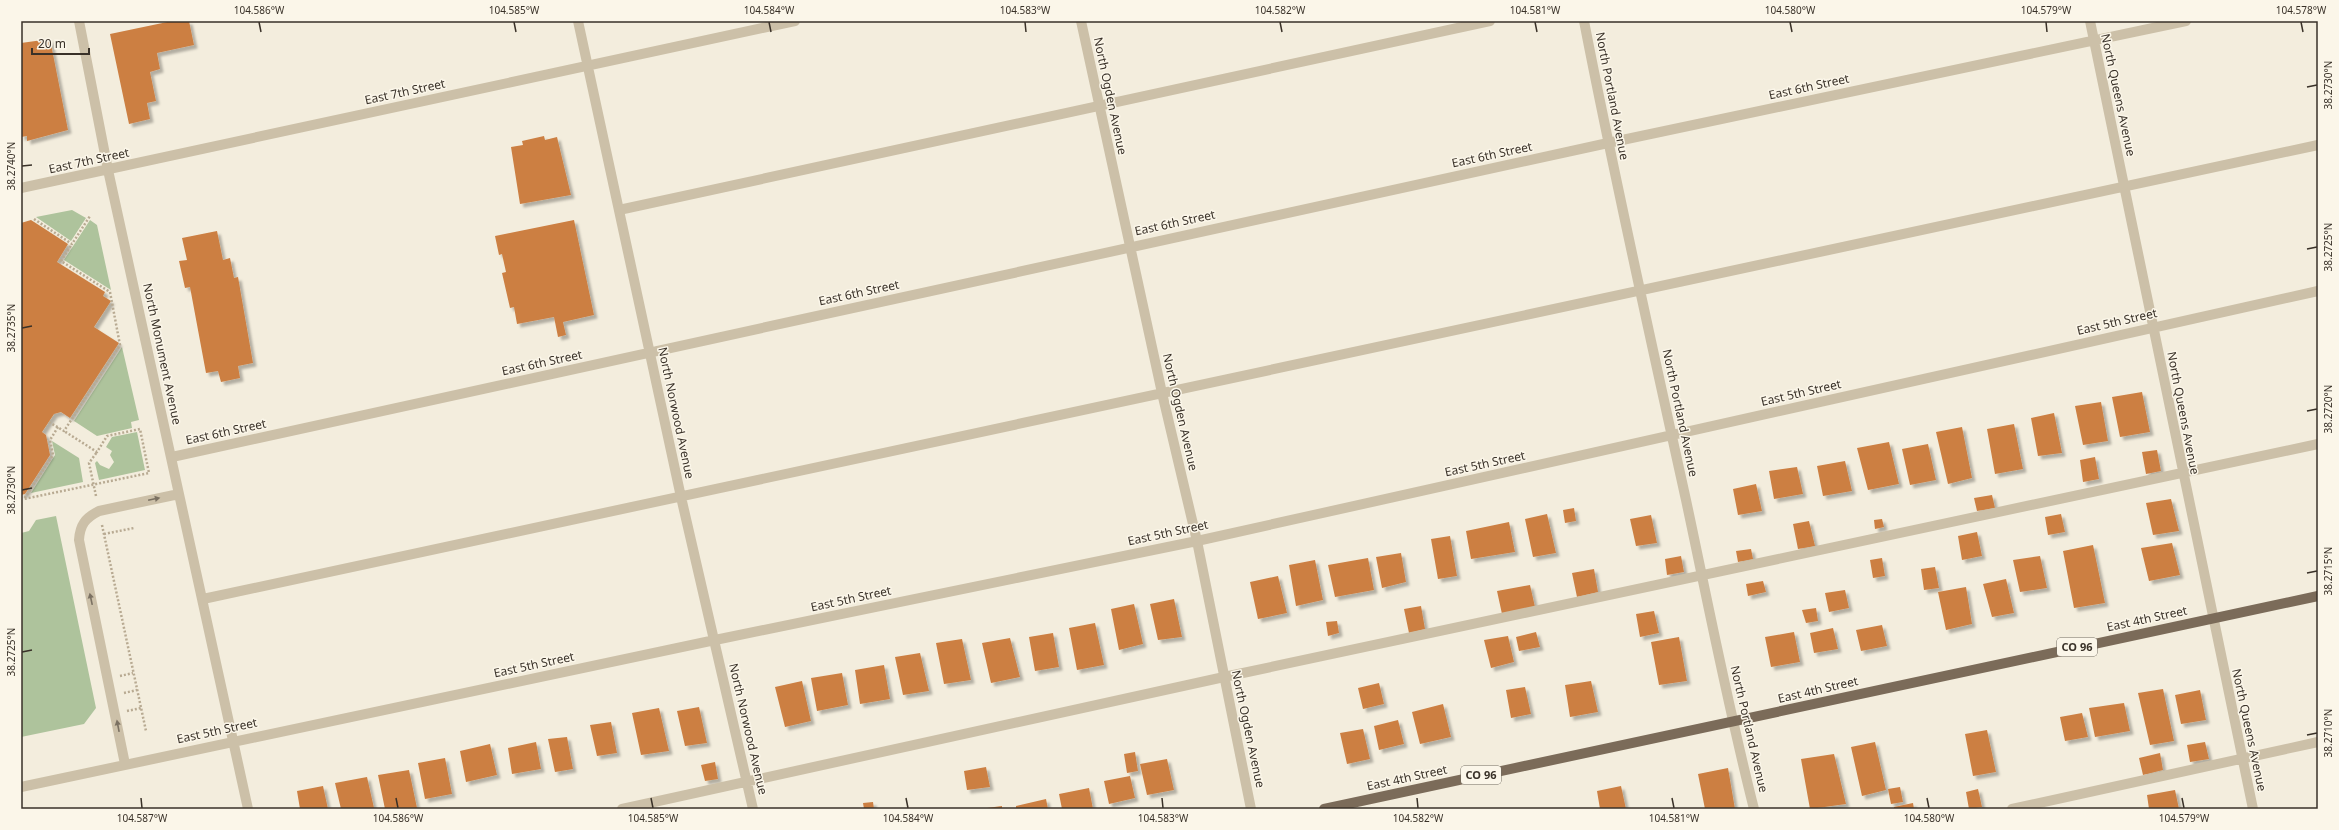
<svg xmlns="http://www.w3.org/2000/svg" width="2339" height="830" viewBox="0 0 2339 830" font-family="'Noto Sans',sans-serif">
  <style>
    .green { fill: #aec39c }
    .building { fill: #cc7f42; filter: url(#shadow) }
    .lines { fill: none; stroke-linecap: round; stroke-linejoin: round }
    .path { stroke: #b8aa92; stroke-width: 2.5; stroke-dasharray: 2 2; stroke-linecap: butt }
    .minor { stroke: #ccc0a8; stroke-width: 10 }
    .major { stroke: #7b6b59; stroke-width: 10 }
    .oneway { fill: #7b7162 }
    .ticks { fill: none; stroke: #393128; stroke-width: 1.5 }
    .labels { text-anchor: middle; stroke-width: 3; stroke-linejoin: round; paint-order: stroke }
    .shield { fill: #fbf6e9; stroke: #736c62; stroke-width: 1 }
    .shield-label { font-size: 11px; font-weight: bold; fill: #393128 }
    .street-label { font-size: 12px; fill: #393128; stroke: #fbf6e9 }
    .neatline { fill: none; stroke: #393128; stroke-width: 1.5 }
    .ticks-label { font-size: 10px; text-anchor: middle; fill: #393128 }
  </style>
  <defs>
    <filter id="shadow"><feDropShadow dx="3.5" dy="3.5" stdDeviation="1" flood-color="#0004"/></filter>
  </defs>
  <rect width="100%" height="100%" fill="#f3eddd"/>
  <path class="green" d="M72 210 86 218 71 241 36 217Z
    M90 220 97 225 111 290 64 260Z
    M122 347 139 420 131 422 132 428 97 436 74 421Z
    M137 432 145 470 99 480 95 463 97 461 100 465 109 469 114 462 110 455 112 451 106 447 112 437Z
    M52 441 79 458 83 482 31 493 55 455Z
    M56 516 96 708 84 724 21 737V533L29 531 36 520Z"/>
  <path class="building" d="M172 21H189L194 45 157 53 160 69 150 72 156 101 147 103 150 119 129 124 110 34Z
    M50 39 68 130 27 141V136L21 137V43Z
    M544 136 545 140 557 137 571 195 520 204 511 147 523 145 522 141Z
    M31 220 68 244 57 262 105 292 103 296 111 301 94 327 119 343 70 418 61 412 54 414 42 432 46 435 50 455 25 494 21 495V223Z
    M574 220 594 315 563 322 566 335 558 337 554 317 517 324 514 307 510 308 502 273 506 272 502 254 499 255 495 236Z
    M217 231 223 260 230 258 234 278 238 277 253 363 238 366 240 378 221 382 218 371 206 373 190 287 185 288 179 261 187 260 182 238Z
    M2142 392 2150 432 2120 437 2112 397Z
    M2101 402 2108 441 2083 445 2075 406Z
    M2054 413 2062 453 2038 456 2031 418Z
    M2014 424 2023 469 1995 474 1987 429Z
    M1962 427 1972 478 1948 484 1936 432Z
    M1889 442 1899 484 1868 490 1857 448Z
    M1928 444 1936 480 1910 485 1902 449Z
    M2157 450 2161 471 2146 474 2142 452Z
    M2095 457 2099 479 2083 482 2080 460Z
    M1845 461 1852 491 1823 496 1817 466Z
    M1797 467 1803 494 1774 499 1769 471Z
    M1756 484 1762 511 1738 515 1733 489Z
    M1992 495 1995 508 1977 511 1974 498Z
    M2171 499 2179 531 2153 535 2146 503Z
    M1574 508 1576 521 1565 523 1563 510Z
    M1547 514 1556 553 1533 557 1525 519Z
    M2061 514 2065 532 2048 535 2045 517Z
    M1651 515 1657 543 1636 546 1630 519Z
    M1882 519 1884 527 1875 529 1874 520Z
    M1809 521 1815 546 1798 549 1793 524Z
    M1509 522 1515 552 1471 559 1466 531Z
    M1977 532 1982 556 1962 560 1958 536Z
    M1450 536 1457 576 1438 579 1431 539Z
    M2172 543 2180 575 2149 581 2141 548Z
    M2093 545 2105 603 2074 608 2063 551Z
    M1751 549 1753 559 1738 562 1736 551Z
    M1401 553 1406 582 1382 588 1376 557Z
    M1681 556 1684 572 1667 575 1665 559Z
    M2040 556 2047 588 2020 592 2013 560Z
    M1368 558 1374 590 1335 597 1328 565Z
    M1882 558 1885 576 1873 578 1870 560Z
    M1315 560 1323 600 1296 606 1289 565Z
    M1935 567 1939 588 1924 590 1921 569Z
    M1594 569 1598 592 1577 597 1572 573Z
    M1278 576 1287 613 1258 619 1250 582Z
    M2006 579 2014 613 1992 617 1983 584Z
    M1763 581 1766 592 1748 596 1746 584Z
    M1530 585 1535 607 1502 614 1497 591Z
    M1966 587 1972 624 1946 630 1938 592Z
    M1845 590 1849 608 1829 612 1825 593Z
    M1174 599 1182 637 1158 640 1150 604Z
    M1134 604 1143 644 1119 650 1111 609Z
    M1421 606 1425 629 1409 633 1404 609Z
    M1816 608 1818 621 1806 623 1802 610Z
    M1654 611 1659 633 1640 637 1636 614Z
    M1337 621 1339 633 1328 636 1326 622Z
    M1095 623 1104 665 1077 670 1069 628Z
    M1882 625 1887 646 1861 651 1856 630Z
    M1833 628 1838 649 1814 653 1810 633Z
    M1536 632 1540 647 1519 651 1516 637Z
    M1794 632 1800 662 1771 667 1765 637Z
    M1053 633 1059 667 1035 671 1029 637Z
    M1508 636 1514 662 1491 668 1484 640Z
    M1679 637 1687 681 1659 685 1651 642Z
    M1010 638 1020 677 991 683 982 643Z
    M962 639 971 680 944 684 936 643Z
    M920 653 929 691 903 695 895 657Z
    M884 665 890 699 860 704 855 670Z
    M842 673 848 705 817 711 811 678Z
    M802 681 811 721 785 727 775 687Z
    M1591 681 1598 712 1570 717 1565 685Z
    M1379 683 1384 704 1363 709 1358 688Z
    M1525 687 1531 714 1511 718 1506 690Z
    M2163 689 2174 741 2150 745 2138 693Z
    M2200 690 2206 720 2181 724 2175 695Z
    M2124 703 2130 731 2095 737 2089 708Z
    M1443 704 1451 737 1420 744 1412 712Z
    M699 707 707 743 685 746 677 711Z
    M659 708 669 751 641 755 632 713Z
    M2082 713 2088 737 2065 741 2060 717Z
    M1398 720 1404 744 1379 750 1374 726Z
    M611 722 617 753 597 756 590 725Z
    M1363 729 1370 759 1347 764 1340 733Z
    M1987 730 1996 772 1973 776 1965 734Z
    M567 737 573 769 555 772 548 739Z
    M536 742 541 769 512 774 508 748Z
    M1875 742 1886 790 1862 796 1851 747Z
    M2205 742 2209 759 2190 762 2187 745Z
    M490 744 497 775 466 782 460 751Z
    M1135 752 1138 771 1127 773 1124 754Z
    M2160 753 2163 770 2143 775 2139 758Z
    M1834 754 1846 804 1810 809 1801 759Z
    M445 758 452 794 425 799 418 763Z
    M1167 759 1174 790 1147 795 1140 764Z
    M715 762 718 779 705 781 701 765Z
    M986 767 990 787 967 790 964 771Z
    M1728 768 1735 809H1705L1698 774Z
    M409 770 417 808 385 809 378 775Z
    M1130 776 1135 798 1109 804 1104 781Z
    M367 777 374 808 341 809 335 783Z
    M323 786 328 809H300L297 791Z
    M1621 786 1626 809H1600L1597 791Z
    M1900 787 1903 802 1891 804 1888 789Z
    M1089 788 1093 809H1062L1059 794Z
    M1978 789 1982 807 1969 809 1966 792Z
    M2175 790 2179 809H2149L2147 795Z
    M1046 799 1048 809H1016V806Z
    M873 802 874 809H864L863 803Z
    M1913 803 1914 809H1894V807Z
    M1002 806V809H987V808Z"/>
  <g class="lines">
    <path class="path" d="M34 219 72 244 90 216
      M49 422 64 431 120 345 110 292 61 261 72 244
      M58 427 50 440 53 455 24 499 149 473 140 429 107 436 97 452 64 431
      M96 496 89 463 97 452
      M102 525 146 731
      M104 534 134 528
      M120 676 133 673
      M124 693 137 690
      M127 711 141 708"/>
    <path class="minor" d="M79 21 108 170 248 809
      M578 21 681 497 753 809
      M1081 21 1162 393 1197 541 1251 809
      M1584 21C1615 181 1651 341 1686 500 1708 603 1728 707 1754 809
      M2090 21 2253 809
      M21 188 795 21
      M619 210 1490 21
      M172 457 1608 143 2186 21
      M203 599 2318 145
      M125 764 79 540C80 525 85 518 99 511L179 494
      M21 787 715 640 1197 541 2318 291
      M622 809 1224 677 2318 444
      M2012 809 2318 742"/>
    <path class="major" d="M1324 809 2318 596"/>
  </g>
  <defs><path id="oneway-solid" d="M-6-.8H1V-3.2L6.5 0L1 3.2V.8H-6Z"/></defs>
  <g class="oneway">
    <use href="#oneway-solid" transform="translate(154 499) rotate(-12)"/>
    <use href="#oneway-solid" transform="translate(91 599) rotate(-102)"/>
    <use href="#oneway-solid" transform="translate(118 726) rotate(-101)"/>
  </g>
  <path class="ticks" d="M259 22 261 32M514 22 516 32M769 22 771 32M1025 22 1026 32M1280 22 1282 32M1535 22 1537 32M1790 22 1792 32M2046 22 2047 32M2301 22 2303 32M2307 87 2317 85M22 166 32 165M2307 249 2317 247M22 328 32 326M2307 411 2317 409M22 490 32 488M2307 573 2317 571M22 652 32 650M2307 735 2317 733M141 798 142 808M396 798 398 808M651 798 653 808M906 798 908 808M1162 798 1163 808M1417 798 1418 808M1672 798 1674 808M1927 798 1929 808M2182 798 2184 808"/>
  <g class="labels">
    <g class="shield">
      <rect x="2057" y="638" width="40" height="18" rx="3"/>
      <rect x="1461" y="766" width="40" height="18" rx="3"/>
    </g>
    <g class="shield-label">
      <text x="2077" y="651">CO 96</text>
      <text x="1481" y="779">CO 96</text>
    </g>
    <g class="street-label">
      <text transform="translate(1809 87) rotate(-12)" y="4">East 6th Street</text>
      <text transform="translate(405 92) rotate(-12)" y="4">East 7th Street</text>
      <text transform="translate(2118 95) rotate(78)" y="4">North Queens Avenue</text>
      <text transform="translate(1110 96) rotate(78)" y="4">North Ogden Avenue</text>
      <text transform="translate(1612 96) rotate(79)" y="4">North Portland Avenue</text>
      <text transform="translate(1492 155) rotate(-12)" y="4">East 6th Street</text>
      <text transform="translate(89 161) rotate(-12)" y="4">East 7th Street</text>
      <text transform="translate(1175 223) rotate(-12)" y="4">East 6th Street</text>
      <text transform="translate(859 293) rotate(-12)" y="4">East 6th Street</text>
      <text transform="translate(2117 322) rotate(-13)" y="4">East 5th Street</text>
      <text transform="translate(162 354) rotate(78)" y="4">North Monument Avenue</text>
      <text transform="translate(542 363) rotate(-12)" y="4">East 6th Street</text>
      <text transform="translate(1801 393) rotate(-13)" y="4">East 5th Street</text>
      <text transform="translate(1180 412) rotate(77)" y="4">North Ogden Avenue</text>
      <text transform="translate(676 413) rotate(78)" y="4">North Norwood Avenue</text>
      <text transform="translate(1680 413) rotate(78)" y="4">North Portland Avenue</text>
      <text transform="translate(2183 413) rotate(79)" y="4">North Queens Avenue</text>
      <text transform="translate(226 432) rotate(-12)" y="4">East 6th Street</text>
      <text transform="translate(1485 464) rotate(-12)" y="4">East 5th Street</text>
      <text transform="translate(1168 533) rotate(-12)" y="4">East 5th Street</text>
      <text transform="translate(851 599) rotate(-12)" y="4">East 5th Street</text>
      <text transform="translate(2147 619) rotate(-12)" y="4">East 4th Street</text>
      <text transform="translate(534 665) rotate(-12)" y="4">East 5th Street</text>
      <text transform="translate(1818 690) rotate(-13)" y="4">East 4th Street</text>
      <text transform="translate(748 729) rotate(77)" y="4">North Norwood Avenue</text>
      <text transform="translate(1248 729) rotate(78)" y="4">North Ogden Avenue</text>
      <text transform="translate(1749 729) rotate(77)" y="4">North Portland Avenue</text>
      <text transform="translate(2249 730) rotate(78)" y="4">North Queens Avenue</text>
      <text transform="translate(217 731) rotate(-12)" y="4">East 5th Street</text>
      <text transform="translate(1407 778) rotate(-12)" y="4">East 4th Street</text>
    </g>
  </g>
  <rect width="2339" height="830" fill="none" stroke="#fbf6e9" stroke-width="44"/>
  <path d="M32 48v6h57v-6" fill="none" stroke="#393128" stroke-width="2"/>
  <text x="38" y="48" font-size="12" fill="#393128" stroke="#fbf6e9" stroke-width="3" paint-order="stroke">20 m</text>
  <rect x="22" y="22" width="2295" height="786" class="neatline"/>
  <g class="ticks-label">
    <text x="259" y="14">104.586°W</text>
    <text x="514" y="14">104.585°W</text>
    <text x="769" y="14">104.584°W</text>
    <text x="1025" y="14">104.583°W</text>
    <text x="1280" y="14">104.582°W</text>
    <text x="1535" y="14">104.581°W</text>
    <text x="1790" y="14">104.580°W</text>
    <text x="2046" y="14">104.579°W</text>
    <text x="2301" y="14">104.578°W</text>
    <text transform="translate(2328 85) rotate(-90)" y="4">38.2730°N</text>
    <text transform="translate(11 166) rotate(-90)" y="4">38.2740°N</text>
    <text transform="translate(2328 247) rotate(-90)" y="4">38.2725°N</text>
    <text transform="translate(11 328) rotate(-90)" y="4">38.2735°N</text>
    <text transform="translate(2328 409) rotate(-90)" y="4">38.2720°N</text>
    <text transform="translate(11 490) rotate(-90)" y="4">38.2730°N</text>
    <text transform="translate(2328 571) rotate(-90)" y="4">38.2715°N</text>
    <text transform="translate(11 652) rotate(-90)" y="4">38.2725°N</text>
    <text transform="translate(2328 733) rotate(-90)" y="4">38.2710°N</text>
    <text x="142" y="822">104.587°W</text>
    <text x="398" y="822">104.586°W</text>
    <text x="653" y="822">104.585°W</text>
    <text x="908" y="822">104.584°W</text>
    <text x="1163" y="822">104.583°W</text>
    <text x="1418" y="822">104.582°W</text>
    <text x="1674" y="822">104.581°W</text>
    <text x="1929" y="822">104.580°W</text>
    <text x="2184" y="822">104.579°W</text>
  </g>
</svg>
